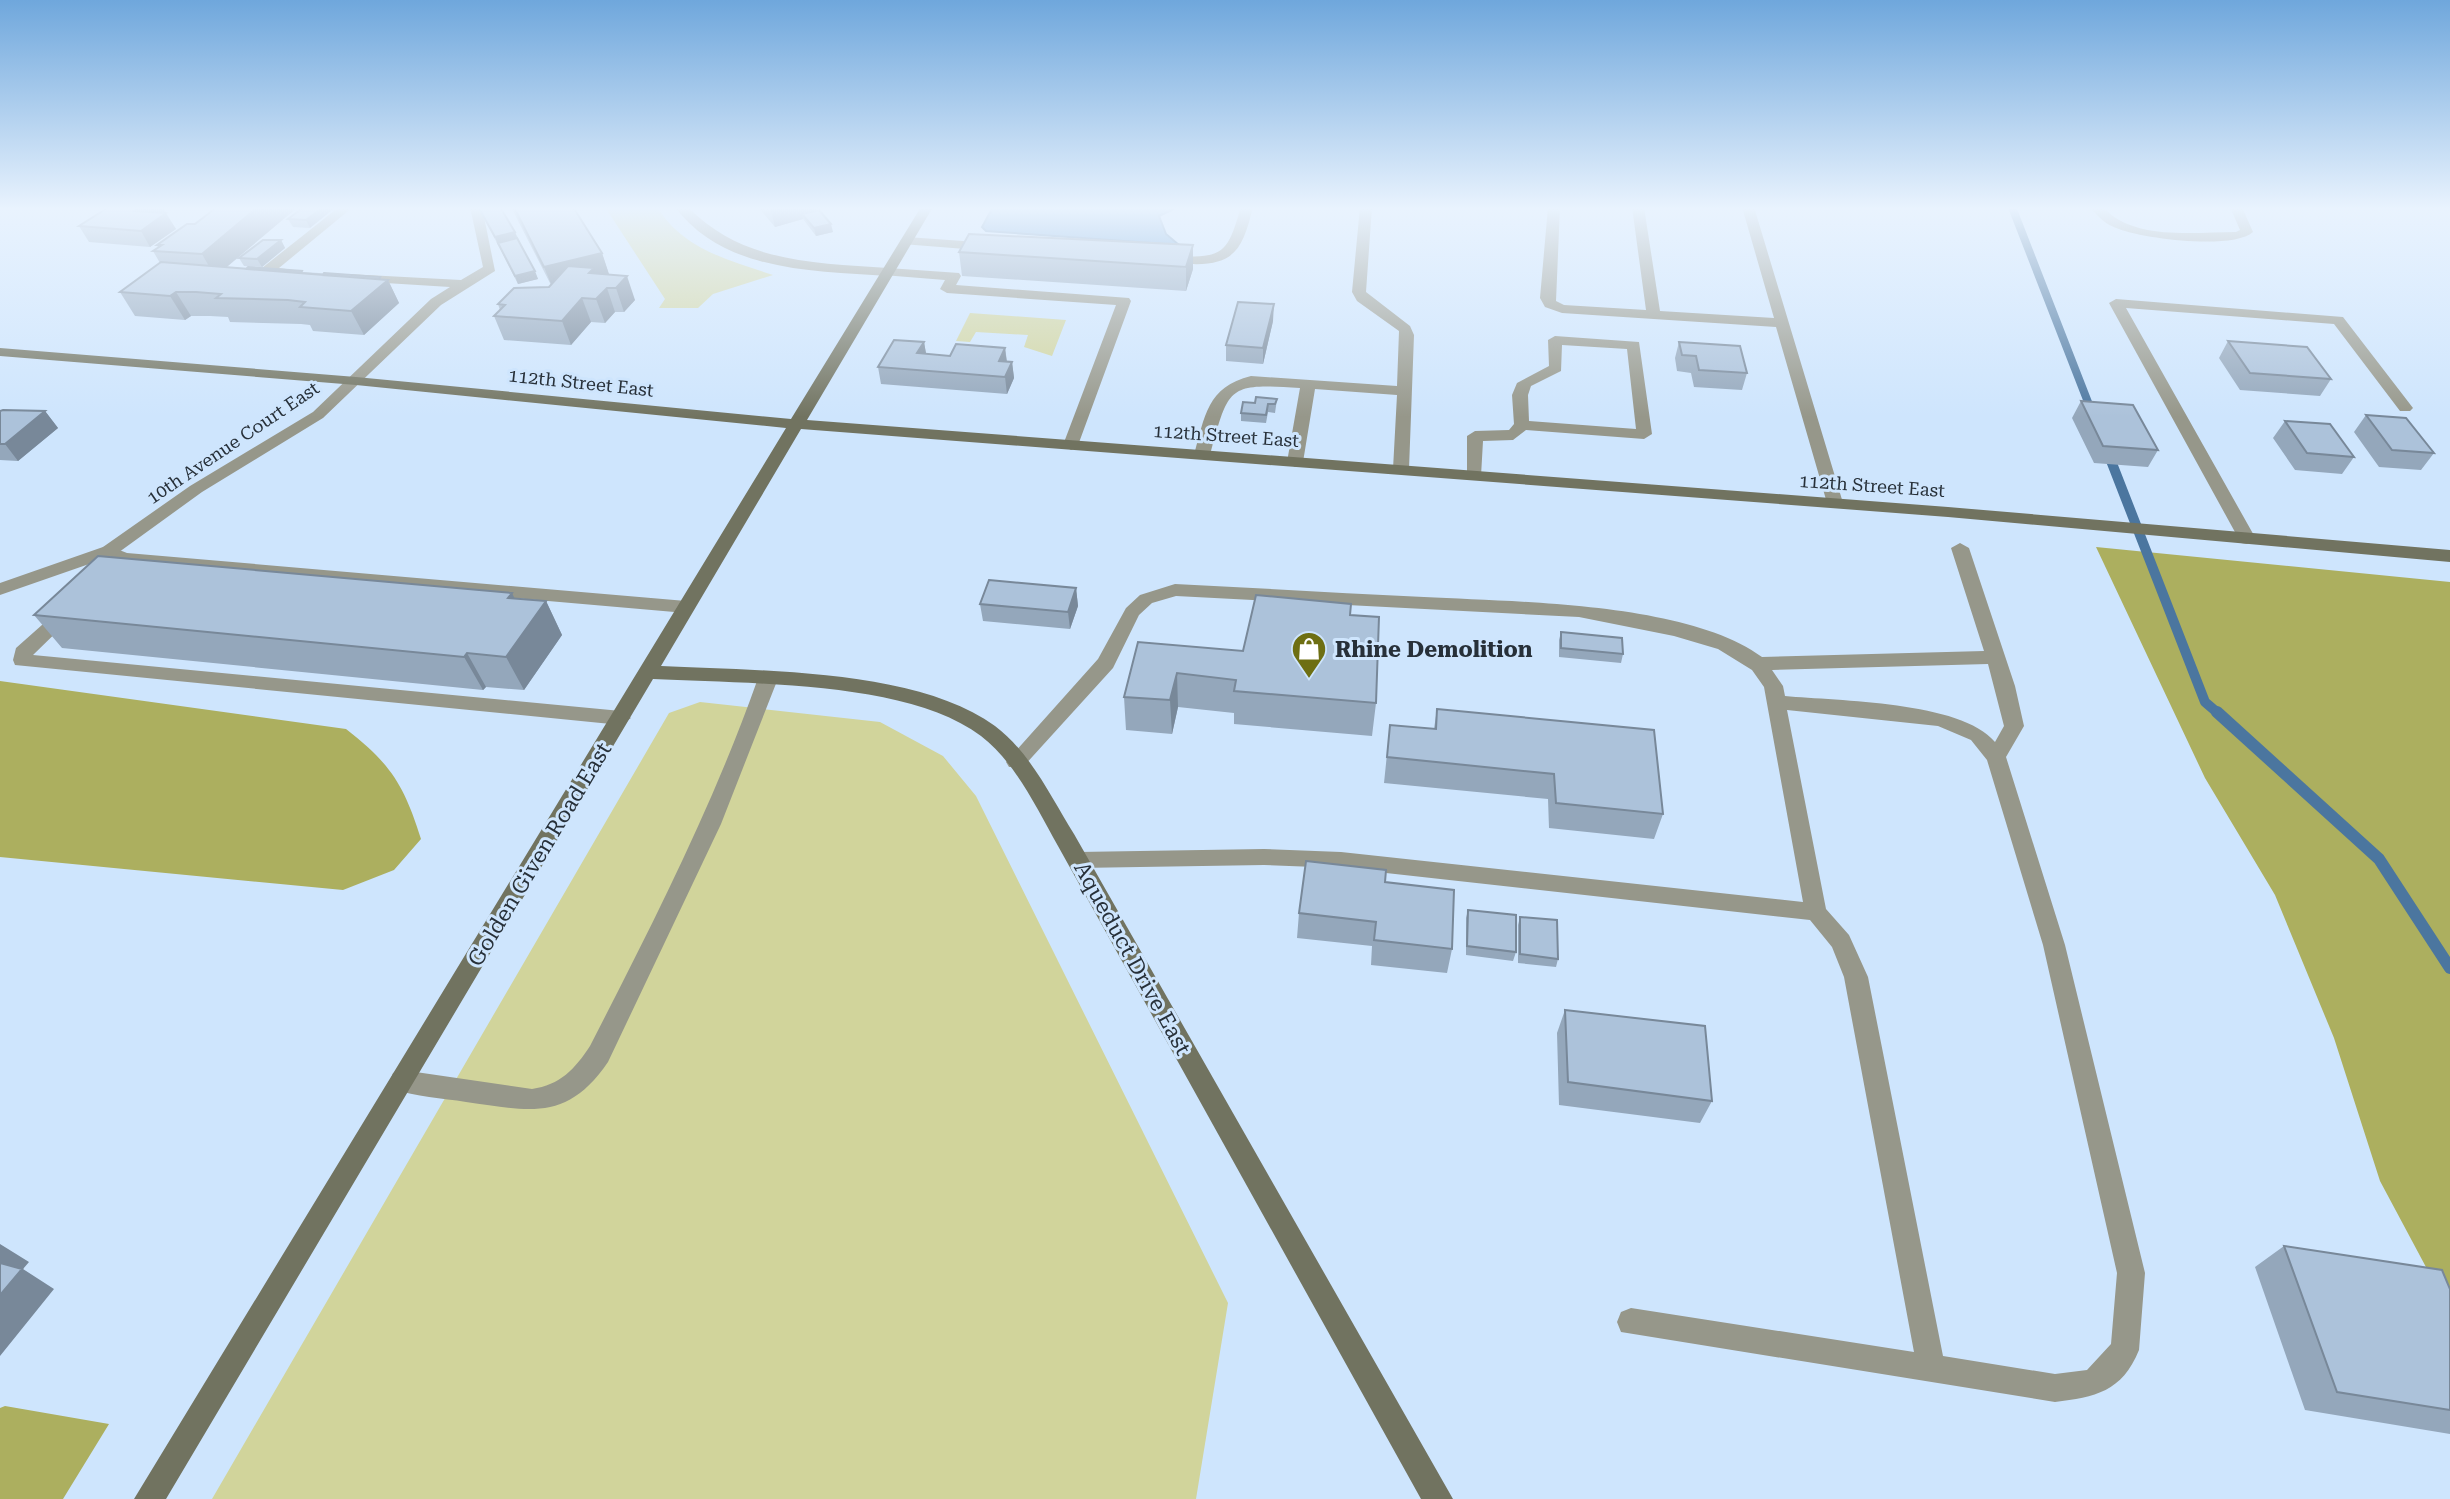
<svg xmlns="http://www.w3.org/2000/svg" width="2450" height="1499" viewBox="0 0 2450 1499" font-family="'Roboto Serif',serif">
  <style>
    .green { fill: #d1d49b }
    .forest { fill: #acaf5f }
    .water { fill: #5b94cb; stroke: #4b769f; stroke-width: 2 }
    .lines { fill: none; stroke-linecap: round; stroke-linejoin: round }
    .stream-far2 { stroke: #4b769f; stroke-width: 8 }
    .stream-far1 { stroke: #4b769f; stroke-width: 10 }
    .stream { stroke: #4b769f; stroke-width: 12 }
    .lane { fill: #96978a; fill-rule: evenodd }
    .street { fill: #96978a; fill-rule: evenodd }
    .secondary { fill: #717360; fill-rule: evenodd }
    .wall { fill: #94a7bb }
    .shaded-wall { fill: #788899 }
    .building { fill: #acc2da; stroke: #788899; stroke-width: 2 }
    .labels { text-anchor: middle; stroke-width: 6; stroke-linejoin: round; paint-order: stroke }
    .far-street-label { font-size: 18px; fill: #273039; stroke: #cee5fd }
    .poi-label { font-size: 22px; font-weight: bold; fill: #273039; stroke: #cee5fd; text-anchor: start }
    .street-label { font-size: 22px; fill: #273039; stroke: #cee5fd }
  </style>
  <rect width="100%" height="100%" fill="#cee5fd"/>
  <path class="green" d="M605 207H657C683 249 728 260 773 275L713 294 698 308H659L665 299Z
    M970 313 1066 320 1052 356 1024 347 1028 335 976 332 970 342 956 341Z
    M700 702 880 722 943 756 976 796 1228 1303 1196 1499H212L669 713Z"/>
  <path class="forest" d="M2096 547 2450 582V1312L2380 1181 2334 1038 2275 895 2205 778Z
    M0 681 346 729C391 764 404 785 421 839L394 870 343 890 0 857Z
    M5 1406 109 1424 63 1499H0V1408Z"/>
  <path class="water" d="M993 207H1178L1159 216 1166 234 1179 245 986 231 982 227Z"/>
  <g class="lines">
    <path class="stream-far2" d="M2012 207 2093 415"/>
    <path class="stream-far1" d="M2108 453 2205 702 2219 714"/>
    <path class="stream" d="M2217 712 2379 859 2450 968"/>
    <path class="lane" d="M1241 207H1253C1243 247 1236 266 1190 264 1180 264 1168 265 1159 259 1167 254 1174 256 1183 256 1227 259 1229 246 1241 207Z
      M1360 207H1372L1366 292 1410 326 1414 335 1409 469 1401 474 1393 469 1397 395 1315 389 1303 462 1295 467 1287 462 1300 388C1227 383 1229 386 1210 455L1208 458H1196L1194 455C1205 416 1207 387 1251 376L1397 386 1399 331 1357 301 1352 292Z
      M1548 207H1560L1556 301 1564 305 1646 310 1632 207H1644L1660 311 1774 318 1742 207H1754L1843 503 1841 507 1835 508 1827 503 1776 327 1562 313 1545 307 1540 298Z
      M2090 207H2103C2133 241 2195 232 2236 232L2240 230 2230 207H2242L2253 232C2233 250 2145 239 2119 229 2106 225 2098 217 2090 207Z
      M907 237 991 243 998 247 991 251 902 244 900 241Z
      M888 268 959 273 961 276 956 285 1129 298 1131 301 1077 448 1071 450 1063 445 1116 305 947 293 940 289 945 280 883 275V269Z
      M2116 299 2343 317 2413 408 2410 411H2400L2334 324 2126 308 2256 539 2247 544 2241 543 2109 303Z
      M1555 336 1639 342 1652 434 1644 439 1526 430 1513 440 1483 441 1481 476 1479 479H1467V436L1475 431 1509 430 1514 424 1512 395 1517 383 1549 366 1548 340ZM1562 345 1627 349 1636 429 1529 421 1528 395 1531 386 1561 371Z
      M1960 543 1969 548 2015 686 2024 726 2006 757 2065 945 2145 1273 2139 1350C2122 1392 2095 1397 2055 1402L1621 1332 1617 1322 1621 1312 1631 1308 1914 1352 1844 977 1832 947 1810 920 1341 868 1264 865 1078 868 1070 866 1067 860 1070 854 1078 852 1264 849 1341 852 1803 902 1764 687 1752 670 1718 649 1674 636 1579 617 1176 596 1152 603 1139 615 1113 668 1023 767H1009L1006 762 1098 659 1126 608 1140 595 1175 584C1258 588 1341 593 1424 597 1516 602 1687 602 1762 657L1984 651 1951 548ZM1988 664 2004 726 1995 742C1961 701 1838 701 1785 696L1783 686 1772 670ZM1787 710 1938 726 1971 740 1987 760 2043 945 2117 1273 2111 1344 2087 1370 2055 1374 1943 1356 1868 977 1849 935 1826 909Z
      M109 546 127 553 686 601 695 607 686 613 124 564 100 551 103 547Z
      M66 607 72 609 75 613 72 617 33 655 621 711 631 718 621 725 15 665 13 660 16 648 60 609Z
      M767 674 777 681 721 824 608 1062C567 1122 530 1111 466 1102 442 1098 416 1097 393 1089L390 1081 393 1073 402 1070 532 1089C560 1085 575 1069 590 1046 651 927 712 808 757 681Z"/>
    <path class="street" d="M339 207H353L279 268 294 270V276L262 274V268Z
      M470 207H482L495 271 441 305 323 418 202 492 115 555 0 595V583L103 547 190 486 313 412 431 299 450 287 353 281 348 280V274L461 280 483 267Z
      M675 207H688C742 263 815 263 888 268L895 272 888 276C813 271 724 272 675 207Z"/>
    <path class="secondary" d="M921 207H933L807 420 1948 507 2450 550V562L1948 517 801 429 661 666C756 671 916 668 995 726 1030 752 1051 797 1074 834L1453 1499H1421L1058 846C1037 809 1016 763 981 736 907 680 745 684 653 679L166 1499H134L786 428 356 385 0 356V348L356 377 791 419Z"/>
  </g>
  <path class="wall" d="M109 207H163L166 211 163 213 176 229 150 247 89 242 79 226Z
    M304 207 310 228 293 227 288 219Z
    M511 207H573L602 253 609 275 635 300 624 312H615L605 323 591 322 571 345 504 340 494 316 500 310 498 304 549 287 551 285Z
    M758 207H815L816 210 833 232 816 236 803 219 775 227Z
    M479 208 515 232 538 279 518 284Z
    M195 224 227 267 380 277V279L388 280 399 303 364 335 313 331 310 325 301 324 230 322 228 317 210 316H191L185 320 135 316 120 292 160 263 153 251 158 248 157 245Z
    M969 234 1193 269 1186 291 962 276 959 252Z
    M281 240 285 248 262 267 244 266 239 258Z
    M1273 321 1263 364 1226 361V345Z
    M2228 341 2331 379 2320 396 2240 390 2219 358Z
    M924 342 926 354 950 356 1005 348 1007 361 1012 362 1014 378 1007 394 881 384 878 367Z
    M1679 342 1747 373 1742 390 1694 387 1691 373 1677 371 1675 358Z
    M1277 399 1275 413 1268 412 1266 423 1241 421V413L1255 403Z
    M2081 401 2158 450 2148 467 2094 463 2072 418Z
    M0 411H45L58 428 18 461 0 460Z
    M2366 415 2434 453 2421 470 2379 467 2354 432Z
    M2285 421 2354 457 2342 474 2295 470 2273 438Z
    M1076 588 1078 606 1070 629 983 621 980 604Z
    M514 598 546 601 562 635 524 690 486 687 483 690 62 648 34 615Z
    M1350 615 1376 703 1372 736 1234 724V713L1178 707 1172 734 1126 730 1124 697 1138 642 1243 651Z
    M1561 632 1623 654 1621 663 1559 657V640Z
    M1437 709 1663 814 1654 839 1549 828 1548 799 1384 783 1390 725 1434 729Z
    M1385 882 1452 949 1447 973 1371 965 1372 946 1297 938 1299 913Z
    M1468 910 1516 952 1513 961 1466 955V918Z
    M1520 917 1558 959 1556 967 1518 963V925Z
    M1565 1010 1712 1101 1700 1123 1559 1105 1557 1033Z
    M2284 1246 2450 1289V1434L2305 1410 2255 1267Z"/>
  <path class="shaded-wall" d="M140 207H163L166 211 143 227 134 211Z
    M258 207H298L215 277 202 254Z
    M323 207H336L310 228 306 220Z
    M770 207H815L817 216 802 214 803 219 775 227Z
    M166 213 176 229 150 247 141 231Z
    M831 224 833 232 816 236 814 228Z
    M515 232 518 240 498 245 495 237Z
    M281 240 285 248 262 267 257 259Z
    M1193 245V269L1186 291V267Z
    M602 253 610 277 554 291 544 267Z
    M535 271 538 279 518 284 515 276Z
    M627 276 635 300 624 312 616 288Z
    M380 277 383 284 388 280 399 303 364 335 351 311Z
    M607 288 615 312 605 323 596 299Z
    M176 292 191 316 185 320 170 296Z
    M582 298 591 322 571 345 562 321Z
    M1274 304 1273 321 1263 364V348Z
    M924 342 927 359 917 353Z
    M1005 348 1007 365 999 361Z
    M1012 362 1014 378 1007 394 1005 377Z
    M45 411 58 428 18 461 5 444Z
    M1076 588 1078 606 1070 629 1068 612Z
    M512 593 528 626 546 601 562 635 524 690 506 657 508 598Z
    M467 653 486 687 483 690 464 657Z
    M1177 673 1178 707 1172 734 1170 700Z
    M0 1244 29 1262 23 1269 54 1289 0 1356Z"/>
  <path class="building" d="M109 207H140L134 211 166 213 141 231 79 226Z
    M217 207H258L202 254 153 251 162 245H157L187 224H195Z
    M304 207H323L306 220 288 219Z
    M482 207H500L515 232 495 237 479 208Z
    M514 207H573L602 253 544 267Z
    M819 210 831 224 814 228 802 214Z
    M969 234 1193 245 1186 267 959 252Z
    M517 238 535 271 515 276 498 243Z
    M263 240H281L257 259 239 258Z
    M161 262 388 280 351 311 300 307 305 302 288 300 216 298 221 294 196 292H176L170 296 120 292Z
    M568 266 594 268 589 273 627 276 616 288H607L596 299 582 298 562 321 494 316 505 305 498 304 514 288 549 287Z
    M248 267 302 271 301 273 246 269Z
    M324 273 380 277 378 279 323 275Z
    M1238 302 1274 304 1263 348 1226 345Z
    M894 340 924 342 917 353 950 356 956 344 1005 348 999 361 1012 362 1005 377 878 367Z
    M2228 341 2307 347 2331 379 2250 373Z
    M1679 342 1740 346 1747 373 1699 370 1696 356 1682 355Z
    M1256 397 1277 399 1275 404H1268L1266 415 1241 413 1243 402 1255 403Z
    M2081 401 2133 405 2158 450 2103 446Z
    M3 410 45 411 5 444H0V411Z
    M2366 415 2406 418 2434 453 2392 450Z
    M2285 421 2330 424 2354 457 2307 453Z
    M98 556 512 593 508 598 546 601 506 657 467 653 464 657 34 615Z
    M989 580 1076 588 1068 612 980 604Z
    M1256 595 1351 604 1350 615 1379 617 1376 703 1234 691 1236 680 1177 673 1170 700 1124 697 1138 642 1243 651Z
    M1561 632 1622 638 1623 654 1561 648Z
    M1437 709 1654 730 1663 814 1556 803 1554 774 1387 757 1390 725 1436 729Z
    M1306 861 1386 870 1385 882 1454 890 1452 949 1374 940 1376 922 1299 913Z
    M1468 910 1516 915V952L1467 946Z
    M1520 917 1557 920 1558 959 1520 954Z
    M1565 1010 1705 1026 1712 1101 1568 1082Z
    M2284 1246 2442 1270 2450 1289V1410L2337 1392Z
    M0 1263 22 1269 0 1295Z"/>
  <linearGradient id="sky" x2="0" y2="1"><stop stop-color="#6fa7dc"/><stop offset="0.5" stop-color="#e9f3fe"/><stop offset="1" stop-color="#e9f3fe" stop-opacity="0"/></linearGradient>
  <rect width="2450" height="417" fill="url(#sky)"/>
  <defs>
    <symbol id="shop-pin" viewBox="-11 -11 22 30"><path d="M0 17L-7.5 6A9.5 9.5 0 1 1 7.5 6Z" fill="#6e6f13" stroke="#cee5fd"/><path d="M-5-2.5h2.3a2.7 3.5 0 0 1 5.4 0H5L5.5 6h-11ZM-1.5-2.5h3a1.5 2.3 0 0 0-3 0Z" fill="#fff"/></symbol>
  </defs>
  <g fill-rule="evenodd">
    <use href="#shop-pin" x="1289" y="629" width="40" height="54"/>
  </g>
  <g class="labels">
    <g class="far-street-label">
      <text transform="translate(581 383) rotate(6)" y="6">112th Street East</text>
      <text transform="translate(1226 436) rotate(4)" y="6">112th Street East</text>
      <text transform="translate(233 443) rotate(-34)" y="6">10th Avenue Court East</text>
      <text transform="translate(1872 486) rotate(4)" y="6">112th Street East</text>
    </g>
    <g class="poi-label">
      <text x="1335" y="657">Rhine Demolition</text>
    </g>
    <g class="street-label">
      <text transform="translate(539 854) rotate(-59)" y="8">Golden Given Road East</text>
      <text transform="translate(1133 958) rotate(61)" y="8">Aqueduct Drive East</text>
    </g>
  </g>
</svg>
